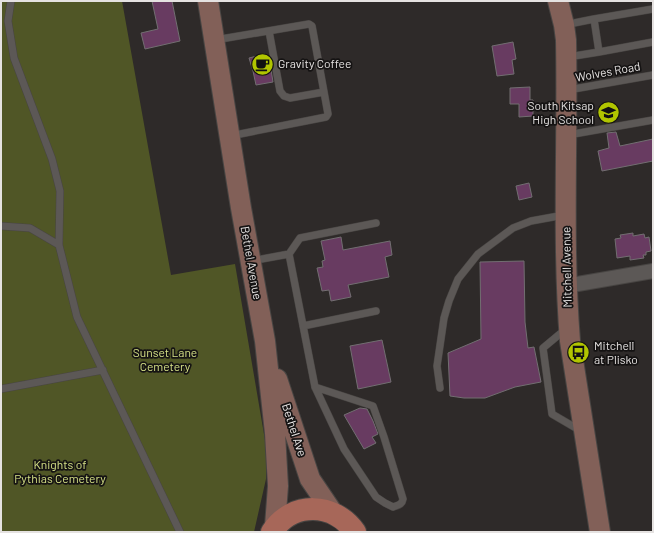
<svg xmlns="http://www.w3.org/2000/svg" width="654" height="533" viewBox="0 0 654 533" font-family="Barlow,sans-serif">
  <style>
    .green { fill: #505626 }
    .building { fill: #683b61; stroke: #726e71 }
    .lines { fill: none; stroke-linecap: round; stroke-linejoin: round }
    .lane-casing { stroke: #484543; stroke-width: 8 }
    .street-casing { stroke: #484543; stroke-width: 16 }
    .secondary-casing { stroke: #484543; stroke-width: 22 }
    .primary-casing { stroke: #484543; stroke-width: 24 }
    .lane { stroke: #5c5856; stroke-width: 7 }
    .street { stroke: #5c5856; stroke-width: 14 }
    .secondary { stroke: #826058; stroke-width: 20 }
    .primary { stroke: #a76759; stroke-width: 22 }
    .labels { text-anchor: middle; stroke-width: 3.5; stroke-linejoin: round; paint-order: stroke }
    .poi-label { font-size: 12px; fill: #e5e2e1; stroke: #151313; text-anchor: start }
    .street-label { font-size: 12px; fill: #e5e2e1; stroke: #151313 }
    .park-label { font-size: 12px; fill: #d5e086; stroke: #151313 }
  </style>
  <rect width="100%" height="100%" fill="#2e2a29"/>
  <path class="green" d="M1 1H122L171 275 235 264 266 446V479L254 532H1Z"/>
  <path class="building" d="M152 1H172L180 41 145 49 141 33 158 29Z
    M513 42 516 59 512 60 514 74 497 76 492 46Z
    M265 54 266 57H269L273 82 256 85 253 71 249 58Z
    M530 87V100H533V116L519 117V104H510V88Z
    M616 132 620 146 653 139V161L602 171 598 151 609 148 607 133Z
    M529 183 532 197 519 200 516 186Z
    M633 233V236L644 234 645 238 649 237 651 251 646 252V255H643L644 258 630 260V256L617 258 615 239 621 238 620 235Z
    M341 237 343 250 390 241 392 255 385 257 389 277 348 285 351 297 331 301 329 290 322 291 317 268 323 267 322 261 325 260 321 241Z
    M524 261 525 322 528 348 534 347 541 382 515 387 485 398H464L450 396 448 353 481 339 480 262Z
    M382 340 391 382 358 389 350 346Z
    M360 408 367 409 373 421 378 434 372 437 376 443 364 449 344 415Z"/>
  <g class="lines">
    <defs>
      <path id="lane" d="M11 1 8 21 14 58 52 159 60 191 59 245 77 317 180 532
        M653 9 594 19 599 52 653 42
        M564 25 594 19
        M269 31 280 91 284 96 290 98 324 92
        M215 40 309 24 312 26 328 114 326 117 230 136
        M568 57 599 52
        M568 90 653 75
        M568 135 653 120
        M1 226 30 228 59 245
        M289 254 300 238 376 223
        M251 261 289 254 315 387 344 449 376 497 385 503 393 507C398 505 402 505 403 499L384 437 373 406 315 387
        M303 326 376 311
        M567 328 543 348 552 414 581 431
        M440 388 437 366 444 318 449 301 458 279 478 254 513 228 531 221 564 215
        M1 389 103 370"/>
      <path id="street" d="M566 286 653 271"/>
      <path id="secondary" d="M208 1 241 208 265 341 275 433 278 486 275 526
        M558 1 564 25 566 40C568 140 562 241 570 341L600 532
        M277 379 310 479 333 513"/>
      <path id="primary" d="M272 532C292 501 334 502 355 532"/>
    </defs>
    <use href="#lane" class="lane-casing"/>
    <use href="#street" class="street-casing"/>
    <use href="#secondary" class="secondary-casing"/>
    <use href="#primary" class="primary-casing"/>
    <use href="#lane" class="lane"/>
    <use href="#street" class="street"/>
    <use href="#secondary" class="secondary"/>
    <use href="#primary" class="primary"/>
  </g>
  <defs>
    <symbol id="cafe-disc" viewBox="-11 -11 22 22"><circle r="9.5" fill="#b1c500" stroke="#151313"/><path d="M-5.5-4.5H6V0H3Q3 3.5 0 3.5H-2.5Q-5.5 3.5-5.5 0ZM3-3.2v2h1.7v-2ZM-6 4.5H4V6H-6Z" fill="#111"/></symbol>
    <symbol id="school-disc" viewBox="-11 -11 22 22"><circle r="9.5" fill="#b1c500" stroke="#151313"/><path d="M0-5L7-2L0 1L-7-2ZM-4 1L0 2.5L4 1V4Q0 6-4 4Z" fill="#111"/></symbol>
    <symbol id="bus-disc" viewBox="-11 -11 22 22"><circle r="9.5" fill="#b1c500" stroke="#151313"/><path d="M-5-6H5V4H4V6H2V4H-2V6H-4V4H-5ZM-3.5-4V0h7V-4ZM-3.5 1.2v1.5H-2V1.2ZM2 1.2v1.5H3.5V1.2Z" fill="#111"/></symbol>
  </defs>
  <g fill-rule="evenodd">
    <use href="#cafe-disc" x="250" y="52" width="25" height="25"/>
    <use href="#school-disc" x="596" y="100" width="25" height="25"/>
    <use href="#bus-disc" x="566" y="340" width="25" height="25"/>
  </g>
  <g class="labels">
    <g class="poi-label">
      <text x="278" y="68">Gravity Coffee</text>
      <text x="594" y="110" text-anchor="end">South Kitsap<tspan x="594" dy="14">High School</tspan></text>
      <text x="594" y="350">Mitchell<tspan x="594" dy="14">at Plisko</tspan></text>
    </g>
    <g class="street-label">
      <text transform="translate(608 72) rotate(-10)" y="4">Wolves Road</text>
      <text transform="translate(251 263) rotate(80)" y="4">Bethel Avenue</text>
      <text transform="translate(567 267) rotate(-91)" y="4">Mitchell Avenue</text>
      <text transform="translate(294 430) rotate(72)" y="4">Bethel Ave</text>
    </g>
    <g class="park-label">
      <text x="165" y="357">Sunset Lane<tspan x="165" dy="14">Cemetery</tspan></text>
      <text x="60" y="469">Knights of<tspan x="60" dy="14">Pythias Cemetery</tspan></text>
    </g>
  </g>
  <rect width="654" height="533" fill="none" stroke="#e5e2e1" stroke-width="4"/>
</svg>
